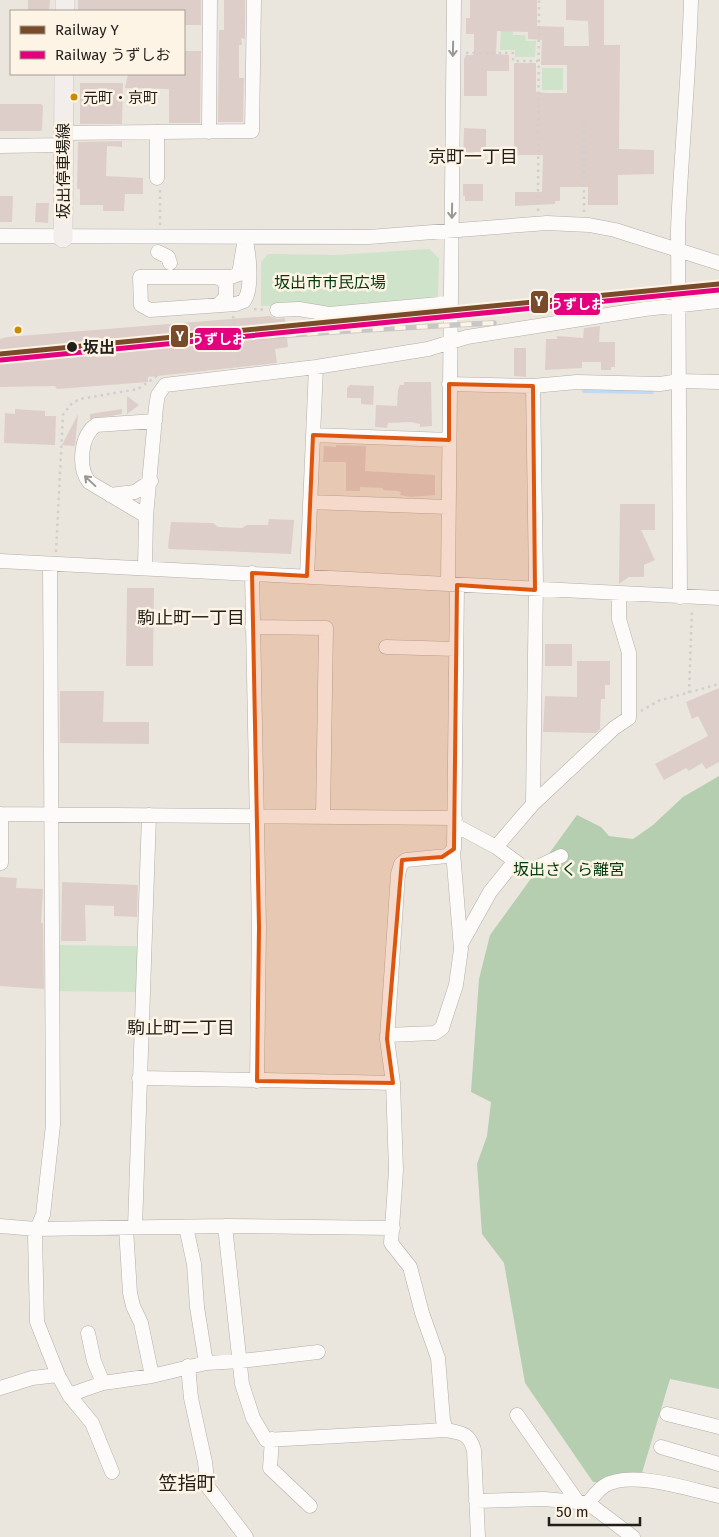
<svg xmlns="http://www.w3.org/2000/svg" width="719" height="1537" viewBox="0 0 719 1537" font-family="'Fira Sans','Noto Sans JP',sans-serif">
  <style>
    .green { fill: #cee3c9 }
    .forest { fill: #b5ceb0 }
    .lines { fill: none; stroke-linecap: round; stroke-linejoin: round }
    .stream { stroke: #bfdaf2; stroke-width: 4 }
    .building { fill: #dececa }
    .minor-casing { stroke: #b2aea8; stroke-width: 15 }
    .major-casing { stroke: #c7c5c1; stroke-width: 20 }
    .path { stroke: #d0cfcd; stroke-width: 2.5; stroke-dasharray: 2.5 4; stroke-linecap: butt }
    .minor { stroke: #fcfbfa; stroke-width: 14 }
    .major { stroke: #f3eeeb; stroke-width: 19 }
    .rail-casing { stroke: #c8c7c5; stroke-width: 5.5 }
    .rail { stroke: #fdf4e5; stroke-width: 4; stroke-dasharray: 11; stroke-linecap: butt }
    .rail-1-casing { stroke: #fdf4e5; stroke-width: 9 }
    .rail-2-casing { stroke: #fdf4e5; stroke-width: 9 }
    .rail-1 { stroke: #7a4b2a; stroke-width: 5 }
    .rail-2 { stroke: #e5007d; stroke-width: 5 }
    .oneway { stroke: #9a9895 }
    .marked { fill: #de560d; fill-opacity: 0.2; stroke: #de560d; stroke-width: 4; stroke-linejoin: round }
    .bus-dot { fill: #cc8b05; stroke: #fdf4e5; stroke-width: 2 }
    .stop-dot { fill: #221e19; stroke: #fdf4e5; stroke-width: 2 }
    .labels { text-anchor: middle; stroke-width: 5; stroke-linejoin: round; paint-order: stroke }
    .bus-label { font-size: 15px; fill: #221e19; stroke: #fdf4e5; text-anchor: start }
    .street-label { font-size: 16px; fill: #221e19; stroke: #fdf4e5 }
    .park-label { font-size: 16px; fill: #013b0e; stroke: #fdf4e5 }
    .stop-label { font-size: 16px; font-weight: bold; fill: #221e19; stroke: #fdf4e5; text-anchor: start }
    .neighbourhood-label { font-size: 18px; fill: #221e19; stroke: #fdf4e5 }
    .quarter-label { font-size: 19px; fill: #221e19; stroke: #fdf4e5 }
    .line-badge { stroke: #fdf4e5; stroke-width: 2 }
    .badge-label { font-size: 14px; text-anchor: middle; font-weight: bold; fill: #fff }
  </style>
  <rect width="100%" height="100%" fill="#eae6dd"/>
  <path class="green" d="M501 29H513V35H525L526 41H536L535 57H515V50H500Z
    M542 68H563V90H542Z
    M429 249 439 258 438 299 331 309 291 305 261 306V262L268 254 336 255Z
    M55 945 138 946V992L54 991Z"/>
  <path class="forest" d="M719 776V1389L670 1379 639 1483 593 1482 525 1383 504 1263 482 1234 477 1164 487 1136 491 1102 471 1092 479 979 490 935 577 815 601 827 609 836 633 839 653 825 683 797Z"/>
  <g class="lines">
    <path class="stream" d="M584 391 652 392"/>
  </g>
  <path class="building" d="M28 0H50L49 11H28Z
    M78 0H201V25H184V10L78 11Z
    M224 0H245V39L241 38 242 45H239V78H244L243 122H218L219 30H224Z
    M470 0H537V26L564 27V46H589L588 21 566 20V0H604V45H620L619 149 654 150V174L618 175V205H588V187H560V201H555V204L515 206V192H542L543 155H514V63H536V92L547 93H567V65H541L542 40 528 39V32L497 31 496 54 509 55V71H487V96H464V59L466 55H474V34H466V18H470Z
    M184 51H201L200 123H169V89L125 88 128 74H184Z
    M80 83H123L122 124H80Z
    M0 104H41L43 106 42 129 41 131H0Z
    M464 128 486 129V152H474V156H463Z
    M122 141V147L107 146 106 176 143 178V194H125L124 211H103V205H80V189H77L78 142Z
    M463 184H483V201H465V196H463Z
    M0 196H13L12 222H0Z
    M36 203H49L48 223 35 222Z
    M270 316 277 319 285 318 288 347 275 349 277 363 148 377V382L57 389 55 386 0 387V339L7 337Z
    M600 326 599 342H615V367H611V370H601V362H582V368L545 370 546 339H557V336L583 338 584 328Z
    M514 348H526V377L514 376Z
    M404 382H431L432 426 420 427V424L411 422 388 423 387 428 375 427 376 405 397 406 398 390 400 385H404Z
    M350 385 374 386 373 405 361 404V398H347V388Z
    M127 396 139 405 127 414Z
    M15 409 45 411V416H56L55 445 4 443 5 413 15 414Z
    M122 409V414L90 419V414Z
    M78 414 75 446 62 445Z
    M336 445 366 446 365 471 435 475V495L411 497 400 495 401 492 397 491 383 490V488L360 487V491H346V462H323L324 446 336 447Z
    M620 504H655V530H641L655 560 644 565V577H629L619 584Z
    M269 519 294 520 291 554 169 549 168 547 171 522 213 523 218 527 242 528 247 525H268Z
    M127 588H154L153 666H126Z
    M545 644H572V666H545Z
    M577 661H610V685H605V699H601L600 729 596 733 543 732 545 696 577 697Z
    M719 688V762L706 769 702 763 689 771 686 768 664 780 655 764 708 736 698 716 692 719 686 702Z
    M60 691H104L103 722H149V744L60 743Z
    M0 877 17 878 16 888 43 889 41 923H43L44 989 0 986Z
    M62 882 138 885 137 917 114 916V906L85 905 86 941H61Z"/>
  <g class="lines">
    <defs>
      <path id="minor" d="M209 132 210 0
        M63 133 252 131 254 0
        M0 146 63 145
        M157 178V132
        M0 236 369 237 547 223 589 225 615 230 719 263
        M245 238C249 252 253 289 244 301L236 304 150 310 141 305 140 277H231L239 274Z
        M158 252 168 257 170 263
        M214 277 222 279 226 285V297L218 305
        M277 310 299 309 329 314 450 303
        M449 384 533 386 577 382 660 384 679 381 719 382
        M533 386 536 582 533 804
        M313 435 449 440
        M110 495 135 492 151 481
        M310 502 448 507
        M146 516 89 482C78 468 80 436 96 425L155 421
        M0 561 719 598
        M50 564 53 1125 43 1215 35 1233 37 1322 58 1375 69 1395 92 1423 112 1472
        M145 568 146 516 156 407 158 395 165 385 316 367 428 349 467 337 645 309 719 301
        M252 573 259 927 257 1081
        M307 576 316 367
        M448 584 454 0
        M457 585 454 849 447 856 406 860 401 864 398 874 387 1039 393 1083 396 1170 391 1243 410 1267 422 1313 438 1358 443 1420 446 1430C462 1433 469 1433 474 1450L478 1537
        M680 597 678 229C681 153 689 77 691 0
        M252 627 326 628 323 817
        M386 647 456 649
        M0 814 455 818
        M455 825 496 847 523 867 533 869 561 856
        M496 847 533 804 614 728 629 718V653L619 619V594
        M1 863V814
        M461 944 490 892 515 861
        M387 1035 435 1033 442 1028 456 985 461 949 453 852
        M139 1078C224 1079 308 1081 393 1083
        M0 1226 36 1229 225 1226 393 1228
        M225 1226 242 1384 253 1418 266 1440 446 1430
        M135 1227 149 815
        M186 1227 194 1264 197 1307 206 1363
        M126 1228 130 1293 133 1306 141 1323 152 1376
        M88 1333 94 1361 103 1383
        M188 1366 191 1398 205 1462 208 1487 246 1537
        M0 1388 32 1378 58 1375
        M69 1395 103 1383 152 1376 206 1363 241 1361 318 1352
        M667 1414 719 1427
        M517 1415 577 1501
        M272 1439 270 1468 310 1506
        M661 1447 719 1464
        M476 1501 544 1499 588 1503C593 1497 598 1490 604 1486 630 1469 691 1490 719 1496
        M588 1503 633 1537"/>
      <path id="major" d="M65 11V0
        M63 238 64 74"/>
    </defs>
    <use href="#minor" class="minor-casing"/>
    <use href="#major" class="major-casing"/>
    <path class="path" d="M466 53H513V61H538
      M160 190V225
      M538 211 539 0
      M584 212V125
      M254 309 265 310
      M233 316 238 366
      M56 552 63 415 72 403 80 399 138 389 157 376
      M689 693 692 609
      M641 711 658 701 719 684"/>
    <use href="#minor" class="minor"/>
    <use href="#major" class="major"/>
    <defs>
      <path id="rail" d="M0 361C164 342 329 331 494 323"/>
    </defs>
    <use href="#rail" class="rail-casing"/>
    <use href="#rail" class="rail"/>
    <defs>
      <path id="rail-1" d="M0 354 719 284"/>
      <path id="rail-2" d="M1 360 719 290"/>
    </defs>
    <use href="#rail-1" class="rail-1-casing"/>
    <use href="#rail-2" class="rail-2-casing"/>
    <use href="#rail-1" class="rail-1"/>
    <use href="#rail-2" class="rail-2"/>
  </g>
  <defs><path id="oneway-shaft" d="M-6 0H5M1.5-3L5.5 0L1.5 3" fill="none" stroke-width="1.6" stroke-linecap="round" stroke-linejoin="round" transform="scale(1.25)"/></defs>
  <g class="oneway">
    <use href="#oneway-shaft" transform="translate(453 49) rotate(91)"/>
    <use href="#oneway-shaft" transform="translate(452 211) rotate(91)"/>
    <use href="#oneway-shaft" transform="translate(90 481) rotate(-137)"/>
  </g>
  <path class="marked" d="M449 384 533 386 535 590 457 585 454 849 442 857 402 860 387 1039 393 1083 257 1081 259 927 252 573 307 576 313 435 449 440Z"/>
  <g class="bus-dot">
    <circle cx="74" cy="97" r="4.5"/>
    <circle cx="18" cy="330" r="4.5"/>
  </g>
  <circle class="stop-dot" cx="72" cy="347" r="6"/>
  <g class="labels">
    <g class="bus-label">
      <text x="83" y="103">元町・京町</text>
    </g>
    <g class="street-label">
      <text transform="translate(63 171) rotate(-90)" y="6">坂出停車場線</text>
    </g>
    <g class="park-label">
      <text x="330" y="288">坂出市市民広場</text>
      <text x="569" y="875">坂出さくら離宮</text>
    </g>
    <g class="stop-label">
      <text x="83" y="353">坂出</text>
    </g>
    <g class="neighbourhood-label">
      <text x="473" y="163">京町一丁目</text>
      <text x="191" y="624">駒止町一丁目</text>
      <text x="181" y="1034">駒止町二丁目</text>
    </g>
    <g class="quarter-label">
      <text x="187" y="1490">笠指町</text>
    </g>
  </g>
  <g class="line-badge">
    <rect x="530" y="290" width="19" height="24" rx="5" fill="#7a4b2a"/>
    <rect x="553" y="292" width="48" height="24" rx="5" fill="#e5007d"/>
    <rect x="170" y="324" width="19" height="24" rx="5" fill="#7a4b2a"/>
    <rect x="194" y="327" width="48" height="24" rx="5" fill="#e5007d"/>
  </g>
  <g class="badge-label">
    <text x="539" y="306">Y</text>
    <text x="577" y="309">うずしお</text>
    <text x="180" y="341">Y</text>
    <text x="218" y="344">うずしお</text>
  </g>
  <rect x="10" y="10" width="175" height="65" fill="#fdf4e5" stroke="#a59e93"/>
  <rect x="20" y="26" width="25" height="8" fill="#7a4b2a" stroke="#a59e93"/>
  <text x="55" y="35" font-size="15" fill="#221e19">Railway Y</text>
  <rect x="20" y="51" width="25" height="8" fill="#e5007d" stroke="#a59e93"/>
  <text x="55" y="60" font-size="15" fill="#221e19">Railway うずしお</text>
  <path d="M549 1517v8h91v-8" fill="none" stroke="#221e19" stroke-width="2.5"/>
  <text x="556" y="1517" font-size="15" fill="#221e19" stroke="#fdf4e5" stroke-width="4" paint-order="stroke">50 m</text>
</svg>
